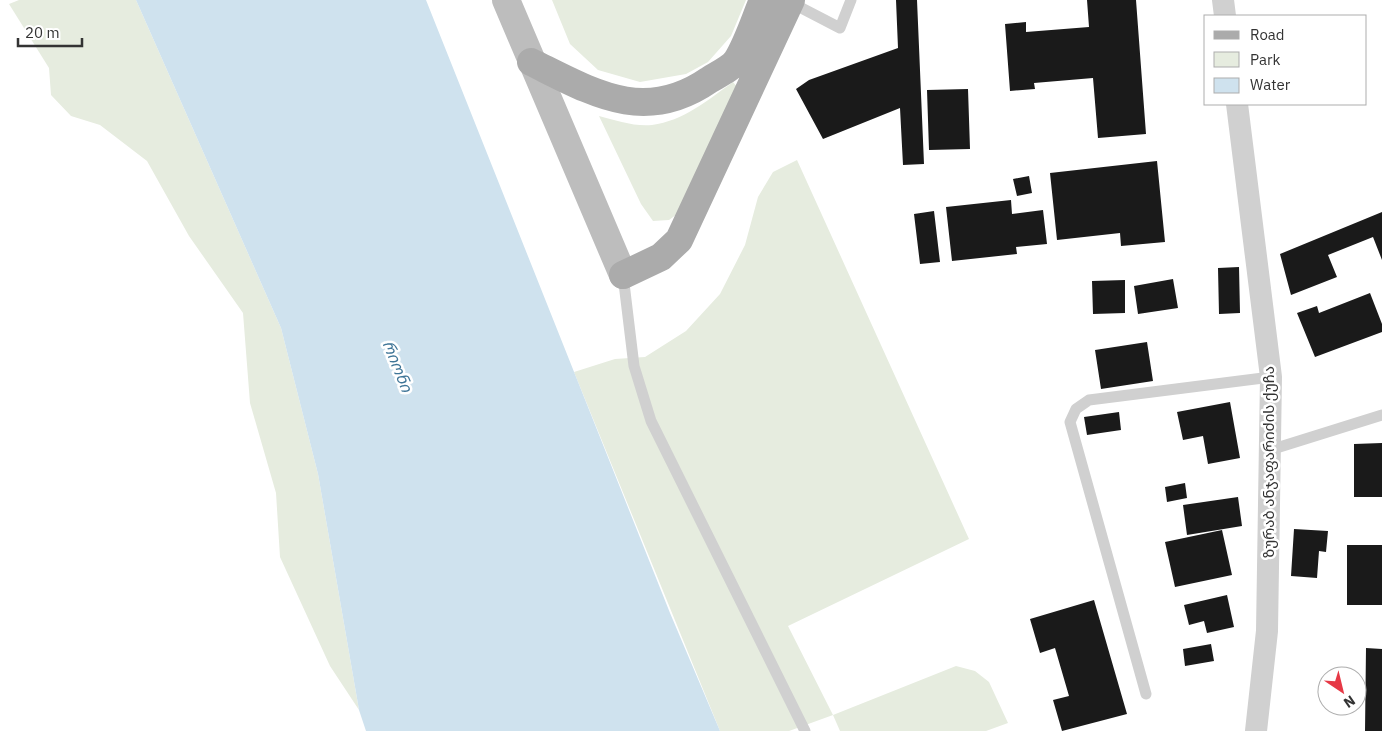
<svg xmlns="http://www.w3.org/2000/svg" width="1382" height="731" viewBox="0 0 1382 731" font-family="'IBM Plex Sans','Noto Sans Georgian',sans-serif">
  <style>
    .green { fill: #e6ecdf }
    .water { fill: #cfe2ee }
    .building { fill: #1a1a1a }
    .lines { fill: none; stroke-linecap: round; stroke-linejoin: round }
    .lane { stroke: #d0d0d0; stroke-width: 11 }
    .street { stroke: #d0d0d0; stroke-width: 22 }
    .secondary { stroke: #bdbdbd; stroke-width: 28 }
    .primary { stroke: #ababab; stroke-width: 28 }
    .labels { text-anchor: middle; stroke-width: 5; stroke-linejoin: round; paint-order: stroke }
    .street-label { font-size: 15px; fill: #333; stroke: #fff }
    .water-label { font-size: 16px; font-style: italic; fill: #3f7597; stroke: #fff }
  </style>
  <rect width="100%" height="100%" fill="#fff"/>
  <path class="green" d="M19 0H136L281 328 318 474 359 710 330 666 280 557 276 493 250 403 243 313 189 236 147 161 100 125 71 116 51 95 49 68 9 4Z
    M552 0H746L731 36 708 62 686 74 640 82 598 70 570 44Z
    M733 82 739 89 684 209 669 220 653 221 641 204 599 116C615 120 635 127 652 125 683 121 708 100 733 82Z
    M797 160 969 539 788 626 833 715 956 666 975 671 989 682 1008 723 986 731H840L833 715 789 731H720L574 372 615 359 645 357 686 331 720 294 745 245 758 197 773 172Z"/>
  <path class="water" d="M136 0H426L670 613 720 731H366L359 710 318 474 281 328Z"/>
  <path class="building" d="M896 0H917L924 164 903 165 900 108 823 139 796 89 809 80 898 48Z
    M1087 0H1136L1146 134 1098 138 1093 78 1034 83 1035 89 1010 91 1005 24 1026 22V32L1089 27Z
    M968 89 970 149 929 150 927 90Z
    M1157 161 1165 242 1121 246 1120 233 1057 240 1050 173Z
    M1029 176 1032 193 1017 196 1013 179Z
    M1011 200 1012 214 1043 210 1047 244 1016 247 1017 254 952 261 946 207Z
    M934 211 940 262 920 264 914 214Z
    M1382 212V260L1373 237 1328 255 1337 277 1291 295 1280 254Z
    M1239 267 1240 313 1219 314 1218 268Z
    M1173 279 1178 308 1138 314 1134 286Z
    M1125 280V313L1093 314 1092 281Z
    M1370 293 1382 324V332L1315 357 1297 313 1317 306 1319 313Z
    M1147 342 1153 381 1101 389 1095 350Z
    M1230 402 1240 458 1208 464 1203 436 1183 440 1177 412Z
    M1119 412 1121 430 1087 435 1084 417Z
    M1382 443V497H1354V444Z
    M1185 483 1187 498 1167 502 1165 487Z
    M1238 497 1242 526 1187 535 1183 505Z
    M1294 529 1328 531 1326 552 1319 551 1317 578 1291 576Z
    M1222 530 1232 575 1175 587 1165 542Z
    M1347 545H1382V605H1347Z
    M1227 595 1234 627 1207 633 1204 621 1189 625 1184 605Z
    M1094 600 1127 714 1062 731 1053 700 1069 696 1055 648 1040 653 1030 619Z
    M1211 644 1214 661 1185 666 1183 649Z
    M1366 648 1382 649V731H1365Z"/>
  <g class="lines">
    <path class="lane" d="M790 2 840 28 851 0
      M623 275 634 366 651 421 805 731
      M1270 450 1382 415
      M1146 694 1070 422 1076 409 1089 400 1271 377"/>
    <path class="street" d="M1223 0 1225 16
      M1237 104 1271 377 1267 631 1256 731"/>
    <path class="secondary" d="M506 0 623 275"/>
    <path class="primary" d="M531 62C592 92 644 125 709 80 717 75 732 68 737 60 748 42 755 19 763 0
      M623 275 661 257 679 240 791 0"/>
  </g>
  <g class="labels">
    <g class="street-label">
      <text transform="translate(1269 462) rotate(-90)" y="5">ზურაბ ანჯაფარიძის ქუჩა</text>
    </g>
    <g class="water-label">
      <text transform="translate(398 366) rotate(68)" y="6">რიონი</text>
    </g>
  </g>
  <rect x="1204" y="15" width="162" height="90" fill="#ffffff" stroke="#adadad"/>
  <rect x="1214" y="31" width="25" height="8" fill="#ababab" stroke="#adadad"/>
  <text x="1250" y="40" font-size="15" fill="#333333">Road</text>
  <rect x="1214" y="52" width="25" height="15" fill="#e6ecdf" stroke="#adadad"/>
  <text x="1250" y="65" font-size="15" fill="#333333">Park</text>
  <rect x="1214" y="78" width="25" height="15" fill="#cfe2ee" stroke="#adadad"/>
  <text x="1250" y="90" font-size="15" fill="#333333">Water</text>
  <g transform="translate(1342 691) rotate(145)"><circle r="24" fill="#ffffff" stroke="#adadad"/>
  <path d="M0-4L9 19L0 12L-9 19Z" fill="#e63946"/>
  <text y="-8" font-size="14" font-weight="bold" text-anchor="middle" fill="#333333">N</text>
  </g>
  <path d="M18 38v8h64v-8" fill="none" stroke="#333333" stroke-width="2.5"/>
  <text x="25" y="38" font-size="15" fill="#333333" stroke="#ffffff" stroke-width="4" paint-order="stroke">20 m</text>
</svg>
